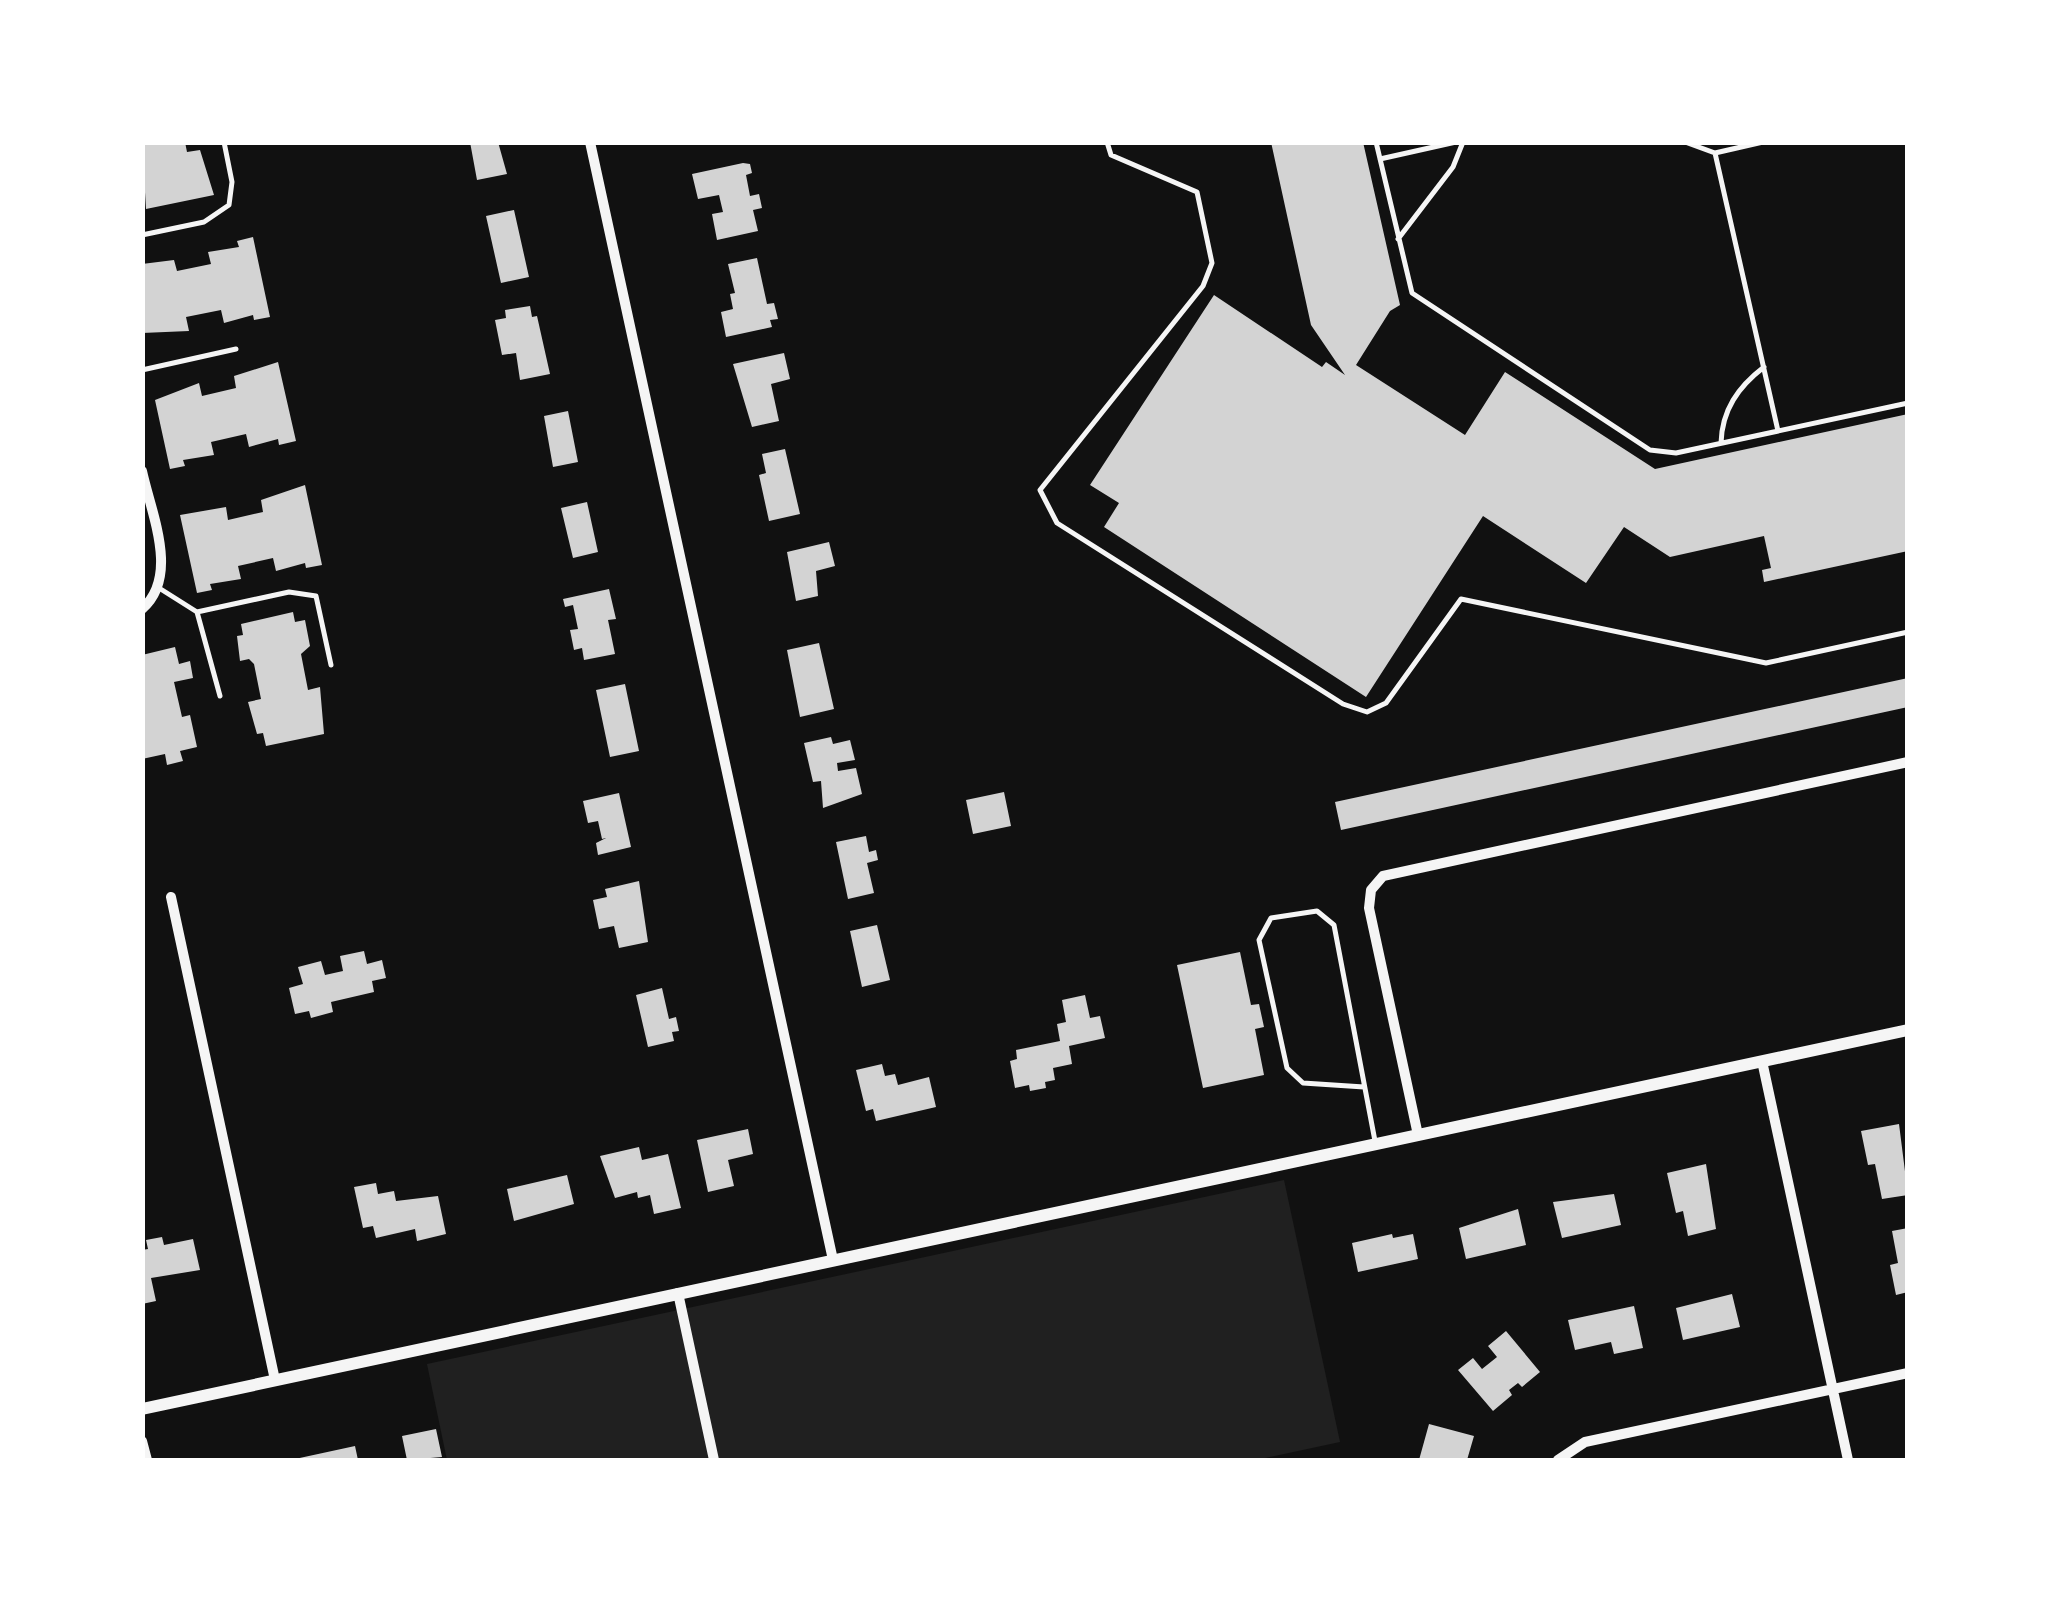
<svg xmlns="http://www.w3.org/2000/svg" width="2050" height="1603" viewBox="0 0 2050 1603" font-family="Poppins,sans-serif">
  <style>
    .green { fill: #202020 }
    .building { fill: #d3d3d3 }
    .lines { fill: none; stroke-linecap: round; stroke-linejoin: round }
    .service { stroke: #f5f5f5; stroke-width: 5 }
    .minor { stroke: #f5f5f5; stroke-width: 10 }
    .tertiary { stroke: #f5f5f5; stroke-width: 12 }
  </style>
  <rect width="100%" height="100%" fill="#111"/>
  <path class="green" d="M1284 1180 1340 1442 1256 1460H447L427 1364Z"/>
  <path class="building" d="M142 142H185L187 152 200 150 214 195 146 209Z
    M470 142H498L507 174 477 180Z
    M1271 142H1363L1400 305 1390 311 1356 365 1465 435 1505 372 1655 469 1908 414V551L1764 582 1762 570 1771 568 1764 536 1670 557 1624 527 1586 583 1483 516 1366 697 1104 527 1119 503 1090 485 1214 295 1322 367 1326 362 1345 375 1311 325Z
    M743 163 750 164 752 173 746 175 750 196 759 194 762 208 753 210 758 231 717 240 712 214 723 212 719 195 698 199 692 174Z
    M514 210 529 277 501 283 486 216Z
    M253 237 270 317 254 320 253 315 224 323 221 310 186 317 189 331 142 333V264L174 260 177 271 211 264 208 252 239 247 237 241Z
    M757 258 767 304 774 303 778 319 770 320 772 327 726 337 721 312 733 309 730 294 735 293 728 264Z
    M530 306 532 317 537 316 550 374 520 380 516 353 502 355 495 320 506 318 505 310Z
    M784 353 790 379 771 384 779 421 752 427 733 364Z
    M278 362 296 441 279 445 278 439 249 447 246 434 211 442 214 455 183 460 185 466 170 469 155 400 199 383 202 396 236 388 234 376Z
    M568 411 578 462 553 467 544 416Z
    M785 449 800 514 769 521 759 475 766 473 762 454Z
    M305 485 322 565 306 568 305 563 276 571 273 558 238 566 241 579 210 584 212 590 197 593 180 515 226 507 228 520 263 512 261 500Z
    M587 502 598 552 573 558 561 508Z
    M829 542 835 566 816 571 818 596 796 601 787 552Z
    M609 589 616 619 608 620 615 654 584 660 582 648 574 650 570 630 578 629 573 605 565 607 563 599Z
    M293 612 295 622 305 620 310 646 301 654 308 690 320 687 324 734 266 746 263 733 257 734 248 702 261 699 254 664 249 659 240 661 237 636 243 635 241 624Z
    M819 643 834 709 800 717 787 650Z
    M175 647 179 664 190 661 193 678 174 682 182 717 190 715 197 747 180 751 183 761 167 765 165 754 142 759V655Z
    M1908 678V707L1341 830 1335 802Z
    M625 684 639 751 610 757 596 690Z
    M831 737 833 744 850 740 855 760 837 763 838 771 856 768 862 794 823 808 821 781 813 782 804 743Z
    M1004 792 1011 826 973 834 966 800Z
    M619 793 631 847 598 855 596 843 606 838 602 839 598 821 588 823 583 801Z
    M866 836 869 852 876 850 878 860 867 863 874 893 848 899 836 842Z
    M639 881 648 942 619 948 614 926 599 929 593 900 607 897 605 889Z
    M877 925 890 980 862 987 850 931Z
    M364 951 367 964 382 960 386 978 372 981 374 992 331 1002 333 1012 311 1018 309 1011 295 1014 289 988 303 984 298 967 321 961 325 975 343 971 340 956Z
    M1240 952 1251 1005 1259 1004 1264 1027 1255 1029 1264 1075 1203 1088 1177 965Z
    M662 988 669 1019 676 1017 679 1031 672 1032 674 1041 648 1047 636 995Z
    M1085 995 1090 1018 1100 1016 1105 1038 1069 1046 1072 1064 1053 1068 1055 1080 1045 1082 1046 1088 1030 1091 1029 1085 1015 1088 1010 1061 1017 1059 1016 1050 1060 1041 1057 1024 1066 1022 1062 1000Z
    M882 1064 885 1076 895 1074 898 1085 929 1077 936 1107 876 1121 873 1109 866 1111 856 1070Z
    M1899 1124 1908 1195 1882 1199 1875 1164 1868 1165 1861 1131Z
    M748 1129 753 1154 728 1160 734 1186 708 1192 697 1140Z
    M639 1147 642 1160 668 1154 681 1208 654 1214 650 1195 638 1198 637 1192 615 1198 600 1156Z
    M1706 1164 1716 1229 1688 1236 1683 1211 1676 1213 1667 1173Z
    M567 1175 574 1204 514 1221 507 1189Z
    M376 1183 378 1194 394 1191 396 1201 438 1196 446 1234 417 1241 415 1229 376 1238 373 1226 363 1228 354 1187Z
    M1614 1194 1621 1225 1562 1238 1553 1202Z
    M1518 1209 1526 1245 1466 1259 1459 1228Z
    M1908 1228V1292L1896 1295 1890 1265 1898 1263 1892 1231Z
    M1392 1234 1393 1238 1413 1234 1418 1259 1358 1272 1352 1243Z
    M162 1237 164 1245 193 1239 200 1270 151 1278 156 1301 142 1304V1250L148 1249 146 1240Z
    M1732 1294 1740 1327 1683 1340 1676 1308Z
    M1634 1306 1643 1348 1614 1354 1611 1342 1575 1350 1568 1320Z
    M1506 1331 1540 1372 1522 1387 1518 1383 1509 1390 1512 1395 1493 1411 1458 1370 1473 1358 1482 1369 1497 1357 1488 1346Z
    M1429 1424 1474 1436 1467 1460H1419Z
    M436 1429 442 1457 407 1460 402 1436Z
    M355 1446 358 1460H295V1459Z"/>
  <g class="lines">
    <path class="service" d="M1107 142 1111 155 1197 192 1212 263 1203 286 1040 490 1057 523 1343 704 1367 712 1386 703 1461 599 1766 663 1908 632
      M1376 142 1412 293 1650 450 1676 453 1908 403
      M1685 142 1715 153 1763 142
      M1715 153 1778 431
      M1380 159 1456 142
      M142 235 204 222 229 205 232 182 224 142
      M1398 239 1453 167 1463 142
      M142 370 236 349
      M1721 443C1722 410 1738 387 1764 367
      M159 588 197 612 220 696
      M197 612 289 592 316 596 331 665
      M1364 1087 1303 1083 1287 1068 1259 940 1271 918 1317 911 1334 925 1375 1141"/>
    <path class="minor" d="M590 142 833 1260
      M142 471C151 513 180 576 142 609
      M171 897 275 1380
      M1762 1061 1848 1460
      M1418 1135 1369 908 1371 890 1383 876 1908 762
      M678 1293 714 1460
      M142 1441 147 1460
      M1558 1460 1585 1442 1908 1373"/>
    <path class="tertiary" d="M142 1409 1908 1030"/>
  </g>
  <rect width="2050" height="1603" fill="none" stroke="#ffffff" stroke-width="290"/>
</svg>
